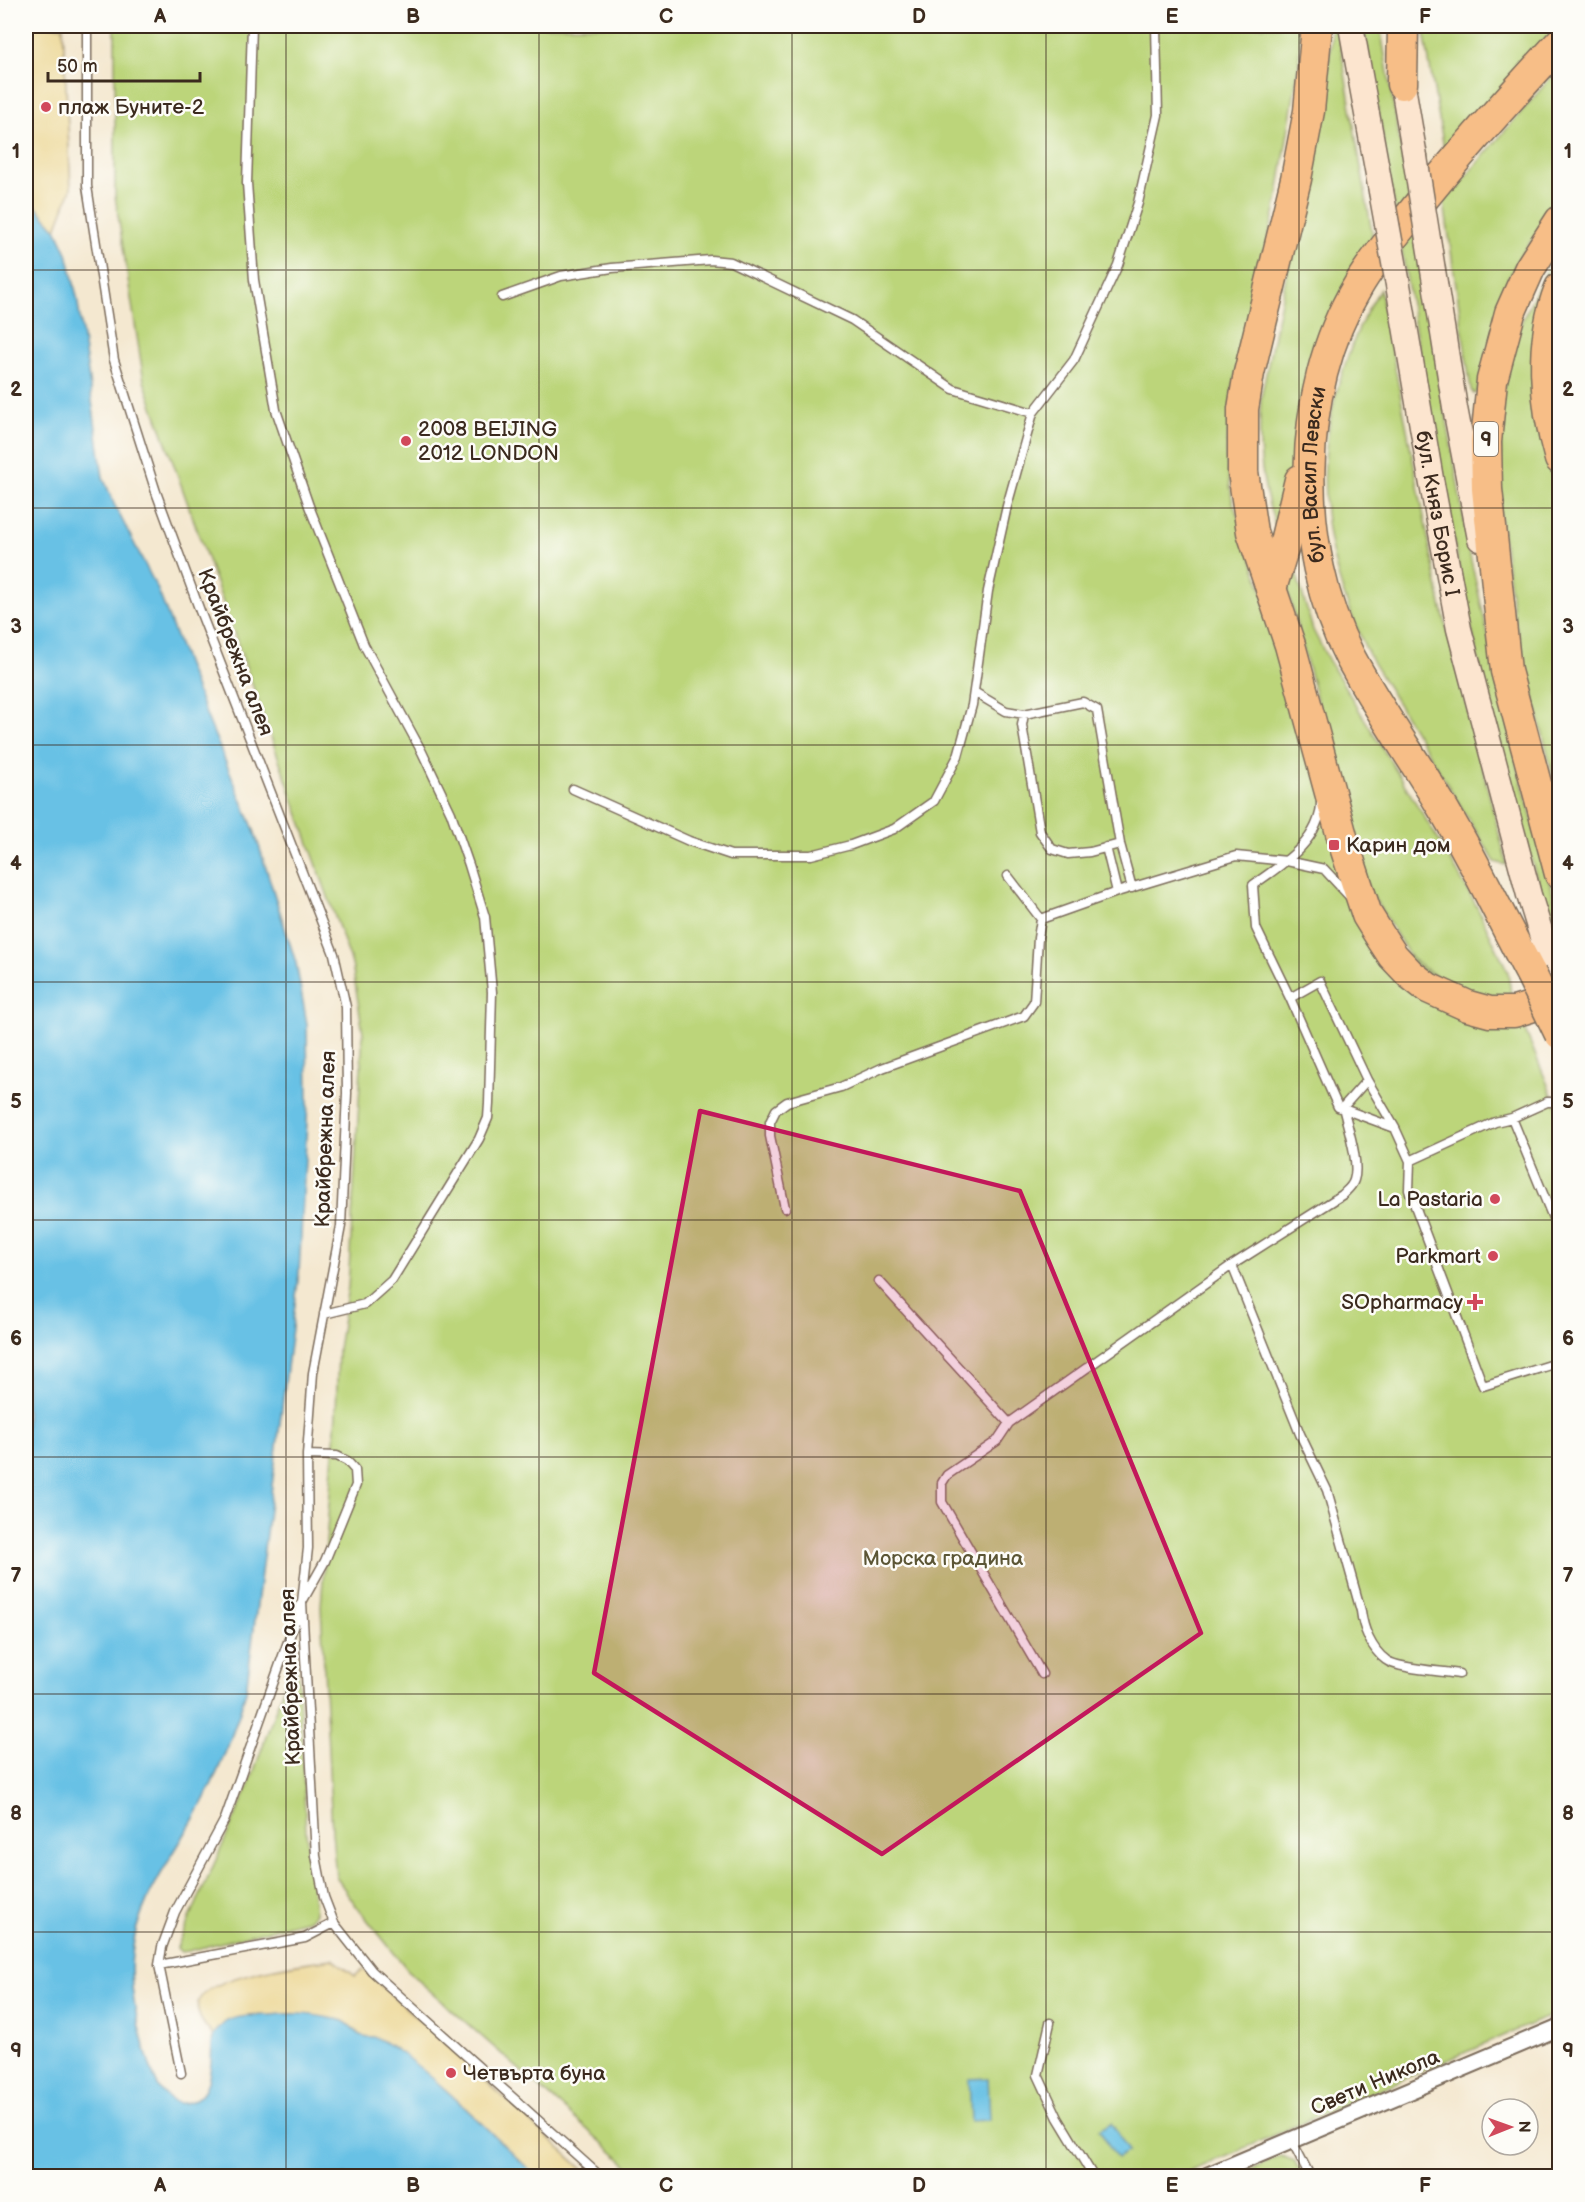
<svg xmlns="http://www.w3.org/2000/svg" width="1585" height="2202" viewBox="0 0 1585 2202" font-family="'Balsamiq Sans',sans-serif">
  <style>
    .green { fill: #bcd57a; stroke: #7c804c; stroke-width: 1.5 }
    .sand { fill: #eeda9e; stroke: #94825e; stroke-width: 1.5 }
    .water { fill: #67c1e5; stroke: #517682; stroke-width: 1.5 }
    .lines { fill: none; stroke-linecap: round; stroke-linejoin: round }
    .lane-casing { stroke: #7c6c5c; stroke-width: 11 }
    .street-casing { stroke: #7c6c5c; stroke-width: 20 }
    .secondary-casing { stroke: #7c6c5c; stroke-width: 27 }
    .highway-casing { stroke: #7c6c5c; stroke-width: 33 }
    .lane { stroke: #fff; stroke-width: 8 }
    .street { stroke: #fff; stroke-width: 16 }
    .secondary { stroke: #fce5cf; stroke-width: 24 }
    .highway { stroke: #f7be87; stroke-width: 30 }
    .secondary-bridge-casing { stroke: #7c6c5c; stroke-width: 27; stroke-linecap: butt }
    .highway-bridge-casing { stroke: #7c6c5c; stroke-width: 33; stroke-linecap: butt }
    .secondary-bridge { stroke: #fce5cf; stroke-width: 24 }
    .highway-bridge { stroke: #f7be87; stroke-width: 30 }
    .marked { fill: #c2185b; fill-opacity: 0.2; stroke: #c2185b; stroke-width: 4.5; stroke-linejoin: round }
    .grid { fill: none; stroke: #3b2a1e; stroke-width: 1.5; stroke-opacity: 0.55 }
    .poi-dot { fill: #d1495b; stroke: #fdfcf7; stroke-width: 2 }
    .labels { text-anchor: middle; stroke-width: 5; stroke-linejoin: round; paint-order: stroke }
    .shield { fill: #fdfcf7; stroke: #75695f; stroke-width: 1.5 }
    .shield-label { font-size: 20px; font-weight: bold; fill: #3b2a1e }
    .poi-label { font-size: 21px; fill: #3b2a1e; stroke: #fdfcf7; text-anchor: start }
    .street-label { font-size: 21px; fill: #3b2a1e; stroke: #fdfcf7 }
    .park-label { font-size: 21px; fill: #5b5535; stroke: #fdfcf7 }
    .neatline { fill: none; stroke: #3b2a1e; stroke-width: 2 }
    .grid-label { font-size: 20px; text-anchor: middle; font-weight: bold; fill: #3b2a1e }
  </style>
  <rect width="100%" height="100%" fill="#fdfcf7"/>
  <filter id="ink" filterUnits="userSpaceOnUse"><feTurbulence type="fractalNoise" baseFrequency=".0167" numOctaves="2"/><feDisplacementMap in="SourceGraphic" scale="12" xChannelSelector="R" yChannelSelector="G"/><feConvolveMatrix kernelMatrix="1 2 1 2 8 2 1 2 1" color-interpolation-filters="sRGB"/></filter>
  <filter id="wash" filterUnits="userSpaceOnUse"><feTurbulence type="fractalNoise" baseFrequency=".008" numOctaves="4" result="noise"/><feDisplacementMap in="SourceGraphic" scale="24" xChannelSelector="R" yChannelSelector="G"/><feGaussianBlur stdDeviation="1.35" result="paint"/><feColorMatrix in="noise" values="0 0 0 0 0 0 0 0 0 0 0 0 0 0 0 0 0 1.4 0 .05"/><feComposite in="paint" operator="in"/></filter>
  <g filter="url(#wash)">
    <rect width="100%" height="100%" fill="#f4e8d0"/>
    <path class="green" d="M115 26H1301L1299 63 1277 201 1232 390 1226 457 1232 499 1279 641 1360 923 1507 1025H1523L1559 1112V2012L1179 2176H640L411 1974 357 1907 336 1877 332 1832 321 1606 336 1415 338 1349 348 1287 363 1033 352 964 144 381 115 196Z
      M1331 26H1337L1374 245 1302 399 1284 529 1275 524C1260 483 1258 442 1261 398L1323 99 1331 44Z
      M1363 26H1380L1470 556 1520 776 1559 916V954C1534 869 1508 784 1487 697 1435 476 1404 249 1363 26Z
      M1423 26H1559L1560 29 1445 154Z
      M1559 68V202L1518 259 1505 286 1477 392 1474 394 1471 390 1444 202Z
      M1559 247V259L1549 284 1547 462 1559 498V800L1514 617 1500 516 1501 402 1515 336 1541 280Z
      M1380 290 1441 605 1507 865 1495 862 1373 663C1324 566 1308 473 1344 368 1353 340 1363 315 1380 290Z
      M1292 569 1297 576 1313 630 1329 661 1444 849 1477 907 1508 972 1511 994 1514 1003 1475 998 1416 966 1367 887 1283 573Z
      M295 1666 298 1674 306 1832 315 1913 311 1918 303 1921 189 1951 181 1952 177 1948 178 1945 248 1788 288 1674Z
      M1281 2156 1295 2161 1303 2176H1237Z"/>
    <path class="sand" d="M26 26H63L71 189 56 229 26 196Z
      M333 1959 355 1976 363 1969 590 2176H536L439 2085 363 2037 343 2021 226 2022 213 2036C206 2026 195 2016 198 2003 205 1975 307 1962 333 1959Z"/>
    <path class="water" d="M26 196 56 229 67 253 77 297 103 477 114 504 158 590 207 717 254 830 296 963 307 1024 308 1102 299 1273 246 1691C232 1742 213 1787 186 1832 163 1872 136 1907 132 1954 128 1990 141 2039 152 2072 158 2089 171 2110 192 2101 216 2090 209 2057 213 2037 214 2033 221 2026 224 2023 233 2016 258 2015 270 2015 293 2013 306 2013 329 2018 333 2019 339 2019 343 2021 350 2024 355 2032 361 2035 366 2038 369 2036 374 2037 382 2039 392 2047 398 2051 446 2085 493 2136 536 2176H26Z
      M988 2078 990 2120 971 2121 969 2079Z
      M1111 2123 1129 2151 1117 2158 1099 2130Z"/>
  </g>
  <g filter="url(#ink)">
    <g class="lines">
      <defs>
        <path id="lane" d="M87 26V186L114 360 156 492 200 611 334 954 346 1007 347 1093 341 1226 313 1373 307 1455 308 1548 302 1602 316 1856 324 1897 334 1923 372 1971 600 2176
          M252 26 247 183 254 280 276 410 309 506 364 645 422 752 451 813 469 865 485 917 492 992 489 1104 488 1118 479 1139 392 1280 365 1304 324 1314
          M502 297 561 276 612 268 711 260 731 262 852 320 953 389 1033 413
          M974 692 1006 711 1024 714 1083 702 1097 710 1120 844 1132 888
          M1024 714 1022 725 1040 832 1052 849 1068 854 1090 852 1120 844
          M573 789 689 841 731 855H811L851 845 894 829 934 801 958 756 972 705 988 591 1007 506 1033 413 1074 360 1118 265 1138 203 1158 115 1156 26
          M1321 802C1321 841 1280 866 1253 885L1256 928 1290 998 1338 1107 1395 1128 1410 1161 1409 1190 1483 1386 1560 1362
          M1106 847 1117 892
          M1008 876 1041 919 1117 892 1236 856 1287 861 1324 869 1350 897
          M1290 998 1320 981 1367 1080 1395 1128
          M1512 1118 1560 1235
          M1410 1161 1495 1122 1512 1118 1547 1102H1560
          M785 1208 770 1136V1122L776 1110 787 1102 841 1087 882 1068 1024 1016 1034 1002 1038 938 1041 919
          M1232 1265 1300 1434 1327 1490 1361 1611C1363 1628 1371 1649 1386 1660 1397 1669 1443 1671 1459 1674
          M879 1281 1009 1423
          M307 1455 337 1456 347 1461 355 1470 356 1485 325 1561 302 1602 225 1819 175 1912 162 1947 159 1965 305 1938 334 1923
          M1042 1674 942 1502V1483L947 1475 997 1441 1009 1423 1232 1265 1342 1195C1347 1190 1352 1187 1354 1180 1360 1163 1347 1125 1343 1107L1367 1080
          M159 1965 181 2073
          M1050 2023 1038 2075 1058 2118 1093 2176
          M1292 2141 1310 2176"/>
        <path id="street" d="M1207 2176 1560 2027"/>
        <g id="secondary">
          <path d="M1351 26 1381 191"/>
          <path d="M1400 68 1415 157"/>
          <path d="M1428 239 1455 408 1480 539"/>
          <path id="s1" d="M1397 279 1431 479 1459 629 1529 895 1560 995"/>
        </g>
        <g id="highway">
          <path d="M1317 26 1309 111 1296 179 1249 373 1243 409V472L1252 532 1290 645 1344 844 1367 915 1380 936 1393 956 1410 974 1428 988 1468 1006 1490 1012H1514L1560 998"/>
          <path d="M1402 84 1403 26"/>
          <path d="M1560 221 1530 268 1510 313 1492 380 1486 442 1487 489 1506 671 1560 874"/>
          <path d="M1560 288C1539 341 1544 404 1560 459"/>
          <path d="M1271 589 1284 546 1300 480"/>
          <path id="s2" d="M1531 974C1503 922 1478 868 1448 817 1417 763 1380 713 1350 657 1294 550 1295 390 1358 286 1373 260 1393 237 1412 213 1458 154 1509 99 1560 43"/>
        </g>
      </defs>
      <use href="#lane" class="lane-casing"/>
      <use href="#street" class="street-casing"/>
      <use href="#secondary" class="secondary-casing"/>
      <use href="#highway" class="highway-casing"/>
      <use href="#lane" class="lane"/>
      <use href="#street" class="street"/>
      <use href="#secondary" class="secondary"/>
      <use href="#highway" class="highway"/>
      <defs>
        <path id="secondary-bridge" d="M1415 157 1428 239
          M1381 191 1397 279"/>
        <path id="highway-bridge" d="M1531 974 1560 1034"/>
      </defs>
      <use href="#secondary-bridge" class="secondary-bridge-casing"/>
      <use href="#highway-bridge" class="highway-bridge-casing"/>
      <use href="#secondary-bridge" class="secondary-bridge"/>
      <use href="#highway-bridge" class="highway-bridge"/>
    </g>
  </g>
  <path class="marked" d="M700 1111 1020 1191 1201 1633 882 1854 594 1673Z"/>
  <path class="grid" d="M286 26V2176M539 26V2176M792 26V2176M1046 26V2176M1299 26V2176M26 270H1560M26 508H1560M26 745H1560M26 982H1560M26 1220H1560M26 1457H1560M26 1694H1560M26 1932H1560"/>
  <g class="poi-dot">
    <circle cx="46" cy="107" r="6"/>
    <circle cx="406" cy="441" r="6"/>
    <rect x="1328" y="839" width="12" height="12" rx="3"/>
    <circle cx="1495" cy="1199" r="6"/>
    <circle cx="1493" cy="1256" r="6"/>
    <path d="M1472 1293h6v6h6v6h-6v6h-6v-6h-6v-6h6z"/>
    <circle cx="451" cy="2073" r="6"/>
  </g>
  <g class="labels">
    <rect class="shield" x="1474" y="422" width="24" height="34" rx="4.5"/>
    <g class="shield-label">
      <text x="1486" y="446">9</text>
    </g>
    <g class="poi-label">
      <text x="58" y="114">плаж Буните-2</text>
      <text x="418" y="436">2008 BEIJING<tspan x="418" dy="24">2012 LONDON</tspan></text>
      <text x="1346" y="852">Карин дом</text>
      <text x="1483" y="1206" text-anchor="end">La Pastaria</text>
      <text x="1481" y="1263" text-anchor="end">Parkmart</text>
      <text x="1463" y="1309" text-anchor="end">SOpharmacy</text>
      <text x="463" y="2080">Четвърта буна</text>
    </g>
    <g class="street-label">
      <text dy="7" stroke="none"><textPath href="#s2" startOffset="554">бул. Васил Левски</textPath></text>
      <text dy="7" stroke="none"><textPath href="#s1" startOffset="238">бул. Княз Борис I</textPath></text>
      <text transform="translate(236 652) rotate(69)" y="7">Крайбрежна алея</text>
      <text transform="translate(325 1139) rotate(-88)" y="7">Крайбрежна алея</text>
      <text transform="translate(290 1677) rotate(-92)" y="7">Крайбрежна алея</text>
      <text transform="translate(1375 2082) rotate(-23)" y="7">Свети Никола</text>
    </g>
    <g class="park-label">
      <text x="943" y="1565">Морска градина</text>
    </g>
  </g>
  <rect width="1585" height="2202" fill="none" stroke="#fdfcf7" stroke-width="66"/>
  <g transform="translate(1510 2127) rotate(89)"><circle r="28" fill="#fdfcf7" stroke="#afa8a0" stroke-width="1.5"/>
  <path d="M0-4.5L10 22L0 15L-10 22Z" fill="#d1495b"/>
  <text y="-9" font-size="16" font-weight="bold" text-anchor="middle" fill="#3b2a1e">N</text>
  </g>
  <path d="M48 72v9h152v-9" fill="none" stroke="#3b2a1e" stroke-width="3"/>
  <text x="57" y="72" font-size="18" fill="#3b2a1e" stroke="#fdfcf7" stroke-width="4.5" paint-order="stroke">50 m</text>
  <rect x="33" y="33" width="1519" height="2136" class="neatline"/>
  <g class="grid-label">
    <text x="160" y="23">A</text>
    <text x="413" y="23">B</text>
    <text x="666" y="23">C</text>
    <text x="919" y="23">D</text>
    <text x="1172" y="23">E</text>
    <text x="1425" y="23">F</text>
    <text x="16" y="158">1</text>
    <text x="1568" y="158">1</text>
    <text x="16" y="396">2</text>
    <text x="1568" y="396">2</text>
    <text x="16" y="633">3</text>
    <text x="1568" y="633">3</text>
    <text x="16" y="870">4</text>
    <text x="1568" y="870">4</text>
    <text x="16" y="1108">5</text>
    <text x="1568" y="1108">5</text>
    <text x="16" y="1345">6</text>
    <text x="1568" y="1345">6</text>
    <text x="16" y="1582">7</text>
    <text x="1568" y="1582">7</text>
    <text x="16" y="1820">8</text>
    <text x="1568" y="1820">8</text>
    <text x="16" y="2057">9</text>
    <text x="1568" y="2057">9</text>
    <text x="160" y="2192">A</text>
    <text x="413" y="2192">B</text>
    <text x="666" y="2192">C</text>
    <text x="919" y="2192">D</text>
    <text x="1172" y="2192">E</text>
    <text x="1425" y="2192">F</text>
  </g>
</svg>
